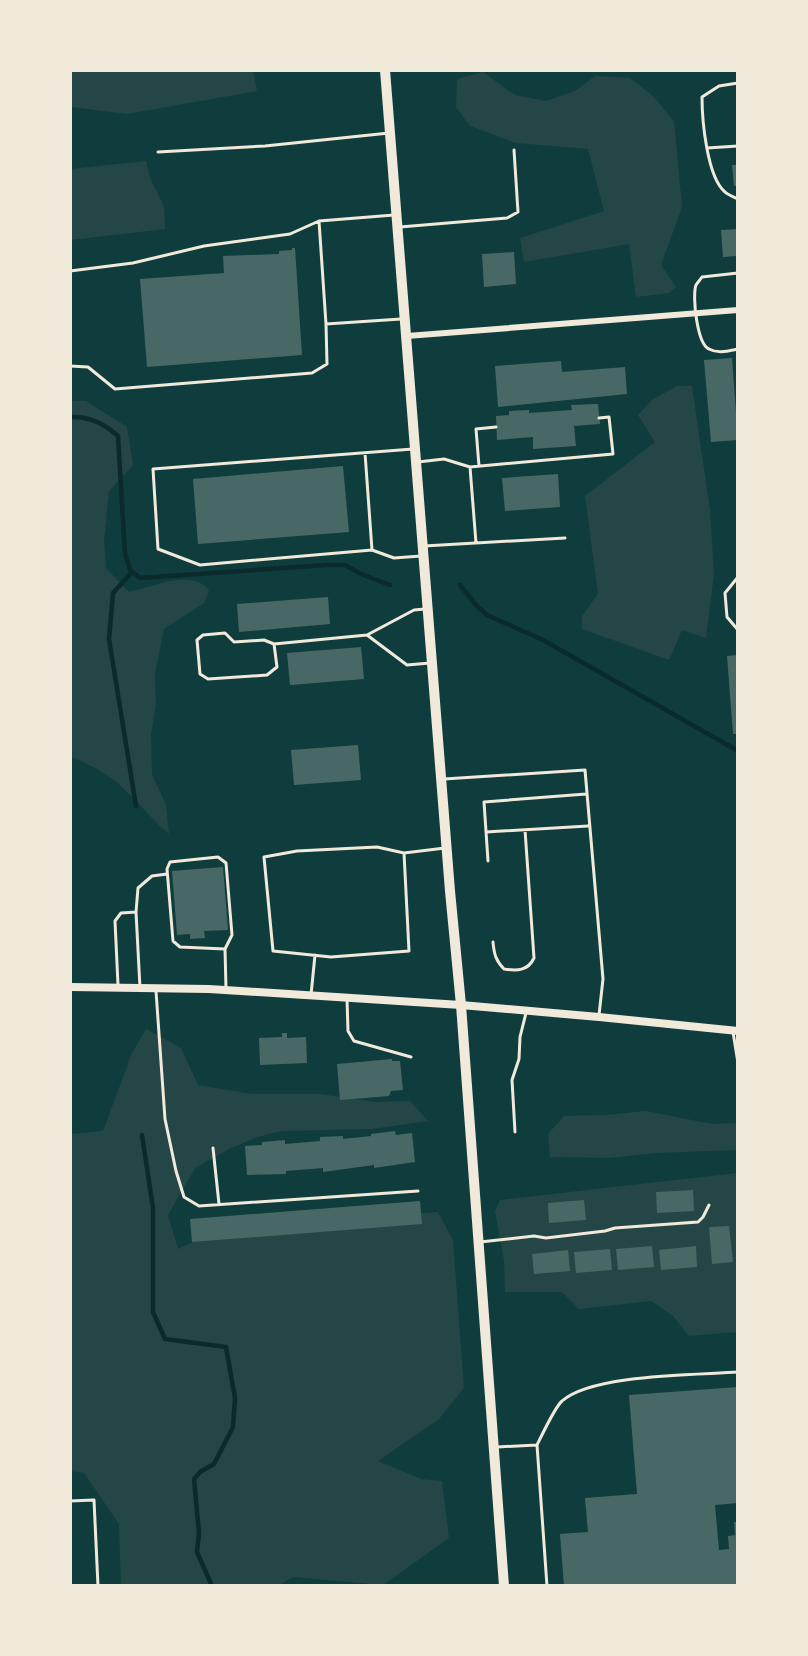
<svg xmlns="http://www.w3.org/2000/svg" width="808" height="1656" viewBox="0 0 808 1656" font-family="'DejaVu Sans',sans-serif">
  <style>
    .green { fill: #244646 }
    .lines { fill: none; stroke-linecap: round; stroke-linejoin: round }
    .stream { stroke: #0a2a2b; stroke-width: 4.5 }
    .building { fill: #486865 }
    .service { stroke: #f1e9da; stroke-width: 3 }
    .minor { stroke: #f1e9da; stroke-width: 6 }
    .tertiary { stroke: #f1e9da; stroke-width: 8 }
    .primary { stroke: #f1e9da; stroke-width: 10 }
  </style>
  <rect width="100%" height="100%" fill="#0f3d3e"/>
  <path class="green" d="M71 70 253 71 257 91 127 114 71 107Z
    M483 72 515 95 546 101 575 91 595 76 630 78 653 96 674 121 682 207 661 265 676 287 669 293 636 297 629 244 524 262 520 238 604 211 588 149 516 143 470 126 456 107 457 79Z
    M146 161 150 178 164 206 165 229 71 240V169Z
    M677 386H692L710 510 714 574 706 638 682 630 669 660 582 629V616L598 594 585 496 655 442 638 415 652 400Z
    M71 401H86L127 427 133 465 109 491 104 541 106 568 129 592C153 588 190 567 209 590L204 603 164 629 155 673 156 704 151 735 152 774 166 805 169 834C153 821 141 805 126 791 111 775 91 765 71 757Z
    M146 1029 181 1048 198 1085 252 1094H320L375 1102 410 1101 428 1121 372 1129 281 1131 258 1137 231 1148 195 1168 168 1215 178 1249C220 1227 267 1226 313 1222 355 1218 396 1214 438 1212L453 1240 464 1388 439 1419 378 1461 421 1479 442 1481 449 1538 383 1585 293 1577 278 1586 121 1585 119 1524 84 1473 71 1471V1134L103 1131 132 1053Z
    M646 1111 712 1124 737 1123V1150L657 1153 608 1158 550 1157 548 1134 564 1116 605 1115Z
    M737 1173V1332L689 1336 673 1316 651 1301 579 1309 562 1292H505L504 1261 495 1211 500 1200Z"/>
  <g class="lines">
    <path class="stream" d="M70 417C89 416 105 424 118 436L125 554 130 570 140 578 327 565H345L361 574 390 585
      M132 572 113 593 109 639 136 806
      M460 585 475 604 487 615 543 640 738 751
      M142 1135 153 1208V1312L165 1339 226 1347 235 1398 233 1427 214 1464 200 1472 194 1479 199 1533 197 1552 212 1586"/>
  </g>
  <path class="building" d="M732 165H738V186H734Z
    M738 229V256L723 257 721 230Z
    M292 248H295L302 355 147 367 140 279 224 273 223 256 279 254V251L292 250Z
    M514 252 516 284 484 287 482 254Z
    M732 358 738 440 711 442 704 360Z
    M561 361 562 372 625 367 627 394 498 407 495 366Z
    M598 404 600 424 574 426 576 446 533 449V437L497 440 496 416 509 415V411L529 410V413L572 410 571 405Z
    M343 466 349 532 198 544 193 479Z
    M558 474 560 507 505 511 502 478Z
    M328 597 330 624 239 632 237 604Z
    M361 647 364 679 290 685 287 653Z
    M738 655V734H733L727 656Z
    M358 745 361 780 294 785 291 750Z
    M223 867 228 930 204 931 205 938 190 939V934L177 935 172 871Z
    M282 1033H287V1038L306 1037 307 1063 260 1065 259 1038 282 1037Z
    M392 1059V1061H400L403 1090 391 1091 389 1096 340 1100 337 1064Z
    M395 1131 396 1135 412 1133 415 1162 374 1168V1165L323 1172V1168L286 1171V1174L247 1175 245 1146 262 1145V1142L285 1140V1144L320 1141V1137L343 1136V1139L371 1136V1134Z
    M693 1190 694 1211 657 1213 656 1192Z
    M584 1200 586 1220 549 1223 548 1203Z
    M420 1201 422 1224 192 1242 190 1219Z
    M729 1226 733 1262 712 1264 709 1227Z
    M652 1246 654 1267 618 1270 616 1249Z
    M696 1246 697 1267 661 1270 659 1250Z
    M610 1249 612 1270 576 1273 574 1252Z
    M568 1250 570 1271 534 1274 532 1254Z
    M738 1387V1503L715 1505 719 1550 729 1549 728 1536 735 1535 734 1522H738V1586H564L560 1534 588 1532 585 1498 637 1494 629 1395Z"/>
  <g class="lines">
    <path class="service" d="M738 83 719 86 702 97C702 120 707 177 725 192 728 195 734 197 738 199
      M707 148 738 146
      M158 152 265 146 389 133
      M394 215 319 221 326 324 401 319
      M400 227 507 218 518 212 514 150
      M70 271 133 263 204 246 290 234 319 221
      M738 273 702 277C700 280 698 282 696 285 692 296 697 344 709 349 718 354 728 351 738 349
      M70 366 88 367 115 389 312 373 327 364 326 324
      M413 449 153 469 158 549 200 565 372 550 394 558 421 556
      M365 453 372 550
      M418 462 444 459 470 467 613 454 609 417 599 418
      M479 466 476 429 496 427
      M470 467 476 543
      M424 546 565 538
      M738 577 725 593 727 617 738 630
      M367 635 414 610 425 609
      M274 644 264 640 234 642 225 633 203 635 197 640 200 674 208 679 267 675 277 667 274 644 367 635 407 665 430 663
      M444 779 585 770 603 979 599 1015
      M486 832 588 826
      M404 853 409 951 331 957 273 951 264 857 297 851 377 847 404 853 445 848
      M488 861 484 802 586 794
      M136 912 138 888 152 876 167 874
      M493 942C494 954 496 961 504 969 517 971 528 971 534 958L525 830
      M225 949 180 947 173 941 167 869 170 862 218 857 226 863 232 935 225 949 226 989
      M118 985 115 921 121 913 136 912 140 988
      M156 991 165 1119 176 1171 184 1197 199 1206 418 1191
      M311 995 315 955
      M347 999 348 1031 354 1041 411 1057
      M733 1032 738 1063
      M515 1132 512 1080 519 1059 520 1037 526 1013
      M213 1148 219 1204
      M480 1242 534 1236 546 1238 605 1231 615 1228 698 1222 703 1217 709 1205
      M537 1445C542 1435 555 1407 562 1401 592 1374 696 1375 738 1372
      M497 1447 537 1445 547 1586
      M70 1501 94 1500 98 1586"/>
    <path class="minor" d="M407 336 738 310"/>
    <path class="tertiary" d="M70 987 209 989 461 1005 599 1017 738 1031"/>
    <path class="primary" d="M385 70 450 891 461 1005 504 1586"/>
  </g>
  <rect width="808" height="1656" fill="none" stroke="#f1e9da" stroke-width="144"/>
</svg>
